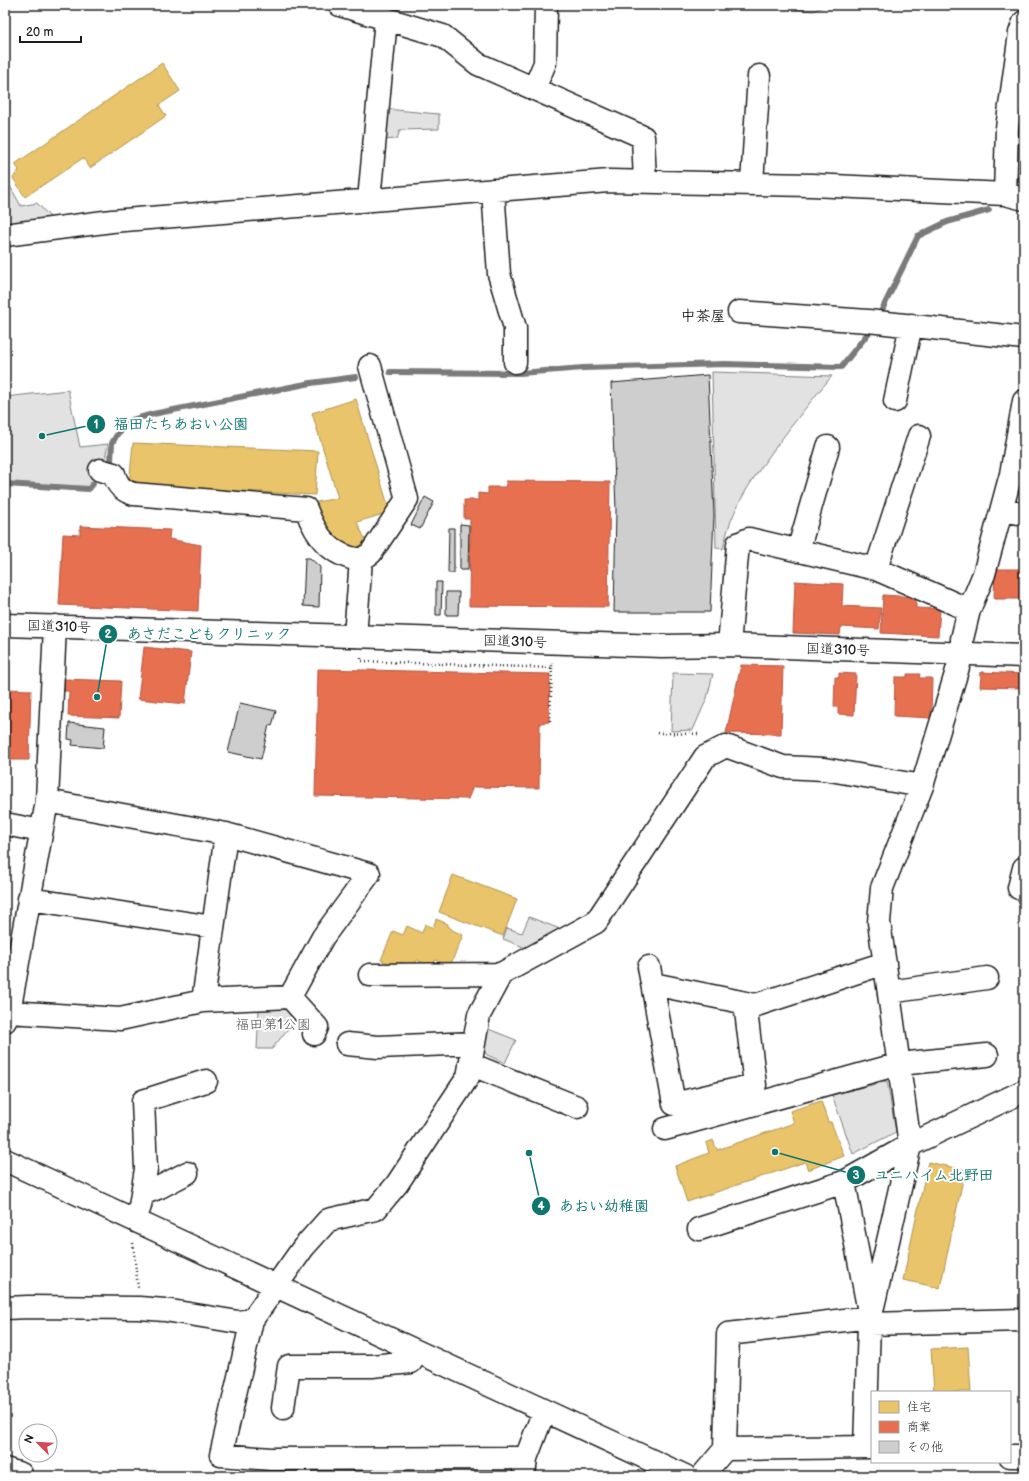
<svg xmlns="http://www.w3.org/2000/svg" width="1029" height="1481" viewBox="0 0 1029 1481" font-family="'Balsamiq Sans','Klee One',sans-serif">
  <style>
    .green { fill: #e2e2e2; stroke: #7f7f7f }
    .homes { fill: #e9c46a; stroke: #ac9253 }
    .shops { fill: #e76f51; stroke: #aa5641 }
    .lines { fill: none; stroke-linecap: round; stroke-linejoin: round }
    .stream { stroke: #7a7a7a; stroke-width: 6 }
    .building { fill: #cecece; stroke: #1c1c1c }
    .minor-casing { stroke: #1c1c1c; stroke-width: 25 }
    .highway-casing { stroke: #1c1c1c; stroke-width: 25 }
    .path { stroke: #1c1c1c; stroke-width: 2.5; stroke-dasharray: 1 3; stroke-linecap: butt }
    .minor { stroke: #fff; stroke-width: 22 }
    .highway { stroke: #fff; stroke-width: 22 }
    .labels { text-anchor: middle; stroke-width: 4; stroke-linejoin: round; paint-order: stroke }
    .street-label { font-size: 14px; fill: #1c1c1c; stroke: #fff }
    .park-label { font-size: 14px; fill: #575757; stroke: #fff }
    .neighbourhood-label { font-size: 15px; font-weight: bold; fill: #1c1c1c; stroke: #fff }
    .leader { fill: none; stroke: #0f766e; stroke-width: 1.5 }
    .callout-dot { fill: #0f766e; stroke: #fff; stroke-width: 1.5 }
    .mark-label { font-size: 12px; text-anchor: middle; font-weight: bold; fill: #fff }
    .callout-label { font-size: 15px; text-anchor: middle; font-weight: bold; fill: #0f766e; stroke: #fff; stroke-width: 4; stroke-linejoin: round; paint-order: stroke }
  </style>
  <rect width="100%" height="100%" fill="#fff"/>
  <filter id="ink" filterUnits="userSpaceOnUse"><feTurbulence type="fractalNoise" baseFrequency=".025" numOctaves="2"/><feDisplacementMap in="SourceGraphic" scale="8" xChannelSelector="R" yChannelSelector="G"/><feConvolveMatrix kernelMatrix="1 2 1 2 8 2 1 2 1" color-interpolation-filters="sRGB"/></filter>
  <g filter="url(#ink)">
    <path class="green" d="M756 5H828L813 11Z
      M5 98 10 99 5 157Z
      M385 109 439 114V129L400 130 397 139 382 140Z
      M5 177 21 206 37 203 53 220 5 226Z
      M712 372 832 376C813 398 796 420 778 444 754 477 731 507 723 549L716 548Z
      M68 390 80 447 108 444C105 462 100 475 89 489L5 484V397Z
      M673 673 713 674 707 698 693 730 671 731Z
      M529 917 568 932 531 950 503 939 507 928 522 933Z
      M285 1009 295 1020 272 1049H257L259 1010Z
      M486 1028 516 1040 505 1063 487 1055 481 1045Z
      M887 1081 896 1132 853 1154 832 1095Z"/>
    <path class="homes" d="M162 63 180 91 159 105 166 116 90 168 83 158 25 197 13 178 19 170 15 164Z
      M356 399 390 512 357 522 365 539 362 545 353 549 335 542 321 519 317 502 338 498 312 413Z
      M133 443 318 451 315 495 129 485Z
      M453 875 517 899 503 936 439 912Z
      M436 919 448 924V926L454 931 463 935 450 966 435 960 433 967 417 960 413 967 401 962 398 968 381 960 393 931 403 935 407 926 422 933 425 924 433 928Z
      M821 1101 828 1122H831L844 1156 808 1170 805 1162 687 1202 675 1166 709 1153 706 1143 713 1140 717 1150 794 1123 790 1111Z
      M928 1162 965 1170 940 1288 903 1280Z
      M968 1347 971 1392H934L931 1349Z"/>
    <path class="shops" d="M506 481 610 482 608 607 469 606 470 519H464V500H478V493L488 494V487H506Z
      M80 526 170 530 169 539 201 545 198 611 59 605 63 534 80 535Z
      M995 569H1024V599H994Z
      M795 581 843 584 842 606 881 608 879 629 841 627 840 635 793 633Z
      M883 595 916 597V608L940 609 938 636 881 633Z
      M144 647 191 652 185 704 138 699Z
      M741 665 783 666 781 734 726 733Z
      M318 669 550 674 549 722 540 723 539 788 473 787 468 799 315 796Z
      M981 672 1024 674V688L980 687Z
      M839 673 856 674 854 715 838 714V707H834L835 677 839 678Z
      M907 674H920L919 678H932L931 718 894 716 895 677H907Z
      M64 679 121 681 119 718 68 716 69 691H64Z
      M5 689 31 690 29 760H5Z"/>
    <g class="lines">
      <path class="stream" d="M1018 180 1024 176
        M880 314 918 236 947 222 989 210
        M390 372 520 373 583 368 725 364 841 367 870 331
        M111 461 112 443 118 433 132 420 153 414 311 383 356 377
        M5 484 89 489 93 484"/>
    </g>
    <path class="building" d="M708 375 714 515 710 612H614L616 509 611 383Z
      M5 493H7L5 547Z
      M425 497 434 502 420 529 411 525Z
      M460 524 469 525 468 570H460Z
      M449 528H454V573H448Z
      M305 558H310L320 567 319 607 303 606Z
      M436 582H442L441 615H436Z
      M446 592H459L458 615H446Z
      M240 703 276 711 272 726 269 725 261 759 228 752Z
      M69 723 105 727 103 748 72 745 73 740 68 739Z"/>
    <g class="lines">
      <defs>
        <path id="minor" d="M340 5 443 36 478 64 643 137 645 181
          M534 89 545 63 546 5
          M752 183 759 76
          M493 190 499 274 515 328V362
          M1005 194 1007 128 1020 33 1024 22
          M369 200 386 19
          M5 235 112 221 609 181 812 185 1005 194 1024 199
          M739 312 868 321 1024 338
          M895 401 911 325
          M100 470 114 474C117 485 122 491 134 494L306 509C316 536 330 556 361 560L371 553 407 499 370 366
          M1002 510 1024 514
          M798 551 828 447
          M876 569 919 436
          M355 636 361 560
          M729 645 738 544 749 539 876 569 969 610
          M5 824 41 831
          M1019 888 1024 868
          M29 899 213 927
          M649 967 674 1104 755 1085 745 1003
          M370 975 501 974
          M653 984 756 1005 885 963
          M889 992 987 978
          M290 997 317 1027 314 1034
          M203 1001 226 834
          M9 1012 120 1019 203 1001 290 997 323 937 369 874 226 834 47 801
          M5 1021 9 1012 47 801 55 626
          M347 1044 378 1047 474 1043
          M470 1064 577 1107
          M665 1129 899 1064 987 1055
          M5 1160 685 1476
          M142 1194 160 1187 187 1173
          M135 1220 140 1206 146 1169 143 1101 206 1081
          M699 1229 844 1182
          M5 1308 28 1307 139 1308 165 1310 238 1322 252 1320 303 1248 328 1220 376 1209 397 1184 468 1077 479 1015 501 974 596 922 705 757 726 746 783 767 824 769 922 786
          M252 1320 221 1455 271 1459 526 1458
          M869 1324 1024 1320
          M283 1408 289 1366H372L411 1362 416 1352
          M865 1447 869 1324 910 1145 879 922 882 888 922 786 962 654V639L969 610 984 574 1011 474 1024 401
          M725 1449 728 1334 870 1317 844 1182 910 1145 1024 1091
          M1010 1456H1024
          M5 1469 21 1474V1476
          M524 1476 526 1458 544 1411
          M702 1476 725 1449 872 1447"/>
        <path id="highway" d="M5 625 662 646 729 645 1024 656"/>
      </defs>
      <use href="#minor" class="minor-casing"/>
      <use href="#highway" class="highway-casing"/>
      <path class="path" d="M361 658V661L552 668V662
        M550 721 552 668
        M657 733 700 734
        M133 1243 138 1288"/>
      <use href="#minor" class="minor"/>
      <use href="#highway" class="highway"/>
    </g>
  </g>
  <g class="labels">
    <g class="street-label">
      <text transform="translate(59 626) rotate(2)" y="5">国道310号</text>
      <text transform="translate(515 641) rotate(2)" y="5">国道310号</text>
      <text transform="translate(838 649) rotate(2)" y="5">国道310号</text>
    </g>
    <g class="park-label">
      <text x="273" y="1029">福田第1公園</text>
    </g>
    <g class="neighbourhood-label">
      <text x="703" y="321">中茶屋</text>
    </g>
  </g>
  <path class="leader" d="M42 436L96 424M97 697L108 634M775 1152L856 1175M529 1153L541 1206"/>
  <g class="callout-dot">
    <circle cx="42" cy="436" r="4"/>
    <circle cx="97" cy="697" r="4"/>
    <circle cx="775" cy="1152" r="4"/>
    <circle cx="529" cy="1153" r="4"/>
    <circle cx="96" cy="424" r="10"/>
    <circle cx="108" cy="634" r="10"/>
    <circle cx="856" cy="1175" r="10"/>
    <circle cx="541" cy="1206" r="10"/>
  </g>
  <g class="mark-label">
    <text x="96" y="428">1</text>
    <text x="108" y="638">2</text>
    <text x="856" y="1179">3</text>
    <text x="541" y="1210">4</text>
  </g>
  <g class="callout-label">
    <text x="181" y="429">福田たちあおい公園</text>
    <text x="209" y="639">あさだこどもクリニック</text>
    <text x="934" y="1180">ユニハイム北野田</text>
    <text x="604" y="1211">あおい幼稚園</text>
  </g>
  <rect width="1029" height="1481" fill="none" stroke="#fff" stroke-width="20"/>
  <rect x="10" y="10" width="1009" height="1461" fill="none" stroke="#1c1c1c" stroke-width="1.5" filter="url(#ink)"/>
  <rect x="871" y="1391" width="140" height="72" fill="#ffffff" stroke="#a4a4a4"/>
  <rect x="879" y="1401" width="20" height="12" fill="#e9c46a" stroke="#a4a4a4"/>
  <text x="907" y="1411" font-size="12" fill="#1c1c1c">住宅</text>
  <rect x="879" y="1421" width="20" height="12" fill="#e76f51" stroke="#a4a4a4"/>
  <text x="907" y="1431" font-size="12" fill="#1c1c1c">商業</text>
  <rect x="879" y="1441" width="20" height="12" fill="#cecece" stroke="#a4a4a4"/>
  <text x="907" y="1451" font-size="12" fill="#1c1c1c">その他</text>
  <g transform="translate(38 1443) rotate(294)"><circle r="19" fill="#ffffff" stroke="#a4a4a4"/>
  <path d="M0-3L7 15L0 10L-7 15Z" fill="#d1495b"/>
  <text y="-6" font-size="11" font-weight="bold" text-anchor="middle" fill="#1c1c1c">N</text>
  </g>
  <path d="M20 36v6h61v-6" fill="none" stroke="#1c1c1c" stroke-width="2"/>
  <text x="26" y="36" font-size="12" fill="#1c1c1c" stroke="#ffffff" stroke-width="3" paint-order="stroke">20 m</text>
</svg>
